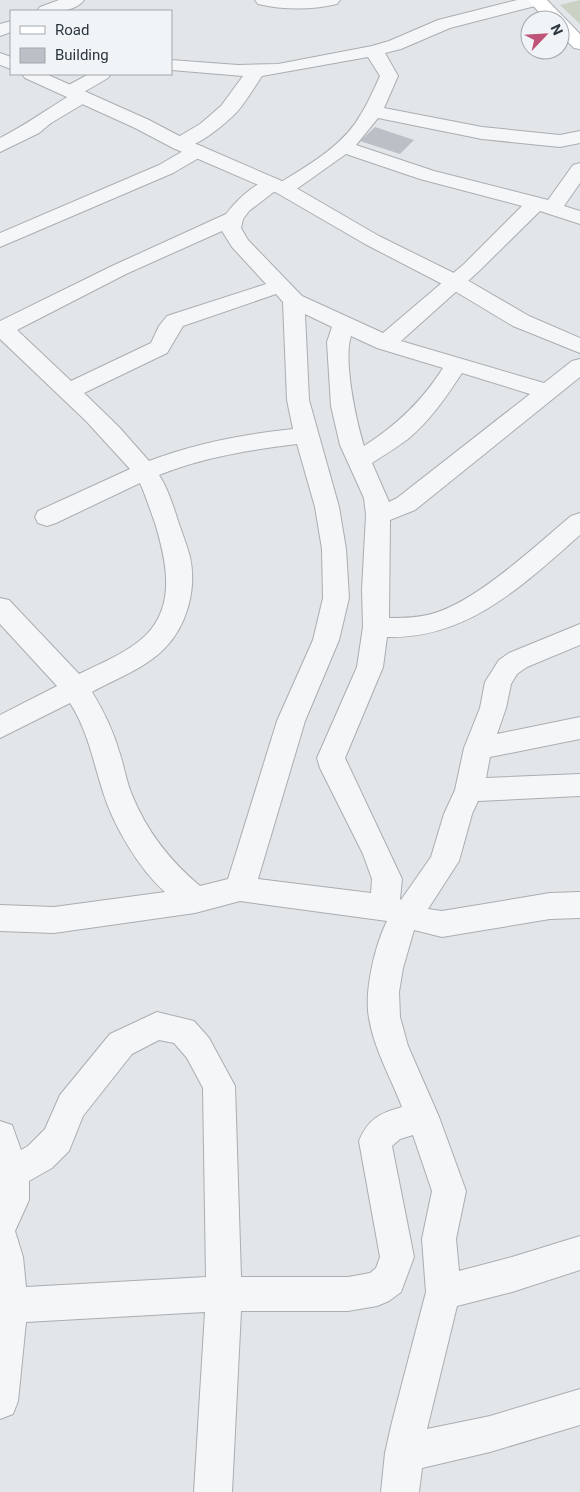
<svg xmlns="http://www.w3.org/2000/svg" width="580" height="1492" viewBox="0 0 580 1492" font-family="Roboto,sans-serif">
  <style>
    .green { fill: #cad2c4 }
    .building { fill: #bac0c5 }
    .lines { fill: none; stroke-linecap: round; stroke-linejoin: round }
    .minor-casing { stroke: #a8aeb3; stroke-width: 2 }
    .tertiary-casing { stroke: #a8aeb3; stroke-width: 2 }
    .secondary-casing { stroke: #a8aeb3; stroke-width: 2 }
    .minor { fill: #f4f6f7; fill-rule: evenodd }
    .tertiary { fill: #f4f6f7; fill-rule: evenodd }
    .secondary { fill: #fff; fill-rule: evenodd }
  </style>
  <rect width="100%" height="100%" fill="#e2e6e9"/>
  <path class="green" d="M580 0V24L560 5Z"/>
  <path class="building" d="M375 127 414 140 400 154 360 141Z"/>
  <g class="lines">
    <defs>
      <path id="minor" d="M59 0H84C75 13 51 12 37 11L40 7Z
        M255 0H340L337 4C311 10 284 10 258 4Z
        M517 0H546L543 4 450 28 401 49 385 53 398 76 384 108 482 127 560 135 580 131V143L560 147 482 139 378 118 356 145 434 171 548 200 573 165 580 163V183L564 206 580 211V224L540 211 478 272 401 341 544 383 572 361 580 359V377L415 510 390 520 389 618C401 618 414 618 427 615 472 606 535 546 571 516L580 513V535C523 585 468 639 387 637L383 667 345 758 402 879 400 899 401 900 431 857 444 814 455 790 464 748 480 708 485 682 499 660 509 653 580 624V645L527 667 517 674 511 684 506 708 497 734 580 717V739L490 757 486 778 580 774V796L478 801 472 814 459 861 428 909 442 911 550 893 580 892V918L550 919 442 937 414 930 403 968 399 992 400 1017 408 1046 439 1117 466 1191 456 1239 459 1271 512 1257 580 1236V1270L512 1292 457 1306 427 1429 490 1416 580 1389V1425L490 1452 422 1468 419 1492H381L385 1453 392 1422 426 1292 422 1239 432 1191 413 1135 400 1139 392 1146 414 1257 401 1292 389 1301 377 1306 348 1311H241L232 1492H194L205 1312 26 1322 18 1401 13 1414 0 1419V1121L12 1125 21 1150 28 1146 45 1129 60 1095 110 1034 157 1012 194 1021 209 1038 235 1086 241 1277H348L370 1273 376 1268 380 1257 359 1141C368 1119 380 1113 402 1107 391 1078 374 1049 369 1018 364 991 375 945 387 921L240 901 195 913 54 933 0 931V905L54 907 165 892C139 869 113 825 103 792 93 761 88 731 70 703L0 738V715L57 686 0 624V598L9 600 79 674C101 663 127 653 145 636 177 605 166 560 155 523 150 510 146 496 140 483L56 523 47 526 38 523 35 517 38 511 130 469 86 421 0 339V321L112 266 226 214C237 200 261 175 279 180L281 182C309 165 345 144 361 114 368 103 374 89 380 76L368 57 262 76C253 89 245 104 234 115 221 127 191 153 173 148L170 144 173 140 200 124 221 106 243 76 171 70V60L238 65 278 64 372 46 389 41 438 20ZM346 154 420 179 522 206 464 264 383 333 302 296 248 240 241 228 243 219 249 211 275 191 284 195 291 193ZM222 231 232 247 266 284 167 316 159 326 151 343 71 381 17 330 126 274ZM276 294 283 302 287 400 293 429C244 434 196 443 149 461L119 427 84 393 167 353 183 326ZM305 314 332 327 327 342 331 406 340 445 364 498 366 515 362 590 363 627 357 667 317 758 320 768 363 854 372 879 371 893 258 879 305 721 339 640 349 598 346 549 339 507 309 400ZM351 336 377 348 443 368C422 401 397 425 364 446 356 420 343 360 351 336ZM462 373 530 394 397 498 389 502 372 463C384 455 396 448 408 439 430 421 446 397 462 373ZM297 444 315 507 322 549 323 598 313 640 277 721 228 879 200 886C170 861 147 832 132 795 126 781 124 765 119 751 113 730 103 710 92 692 115 679 144 669 164 649 187 626 197 589 190 557 187 545 182 533 178 521 173 505 168 489 159 475 204 457 249 450 297 444ZM159 1040 174 1043 187 1058 203 1088 206 1277 26 1287 23 1257 15 1231 29 1200V1181L52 1168 69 1151 83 1116 132 1054Z
        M11 21V32L0 36V24Z
        M89 74H111L108 78 84 92 88 93 90 97 88 101 51 123 39 133 0 152V138C24 126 46 110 69 96L65 95 63 91 65 87Z
        M197 145 204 147 207 151 204 155 173 173 0 247V233L159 165 190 147Z"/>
      <path id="tertiary" d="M0 53 11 57V69L0 65Z
        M22 74H46L149 120 187 140 291 185 379 236 462 277 529 316 580 338V353L513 326 448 287 365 244 277 193 173 148 135 128 25 78Z"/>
      <path id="secondary" d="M528 0H547L580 34V49L574 48 560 34V20H546Z"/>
    </defs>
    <use href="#minor" class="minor-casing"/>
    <use href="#tertiary" class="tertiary-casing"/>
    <use href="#secondary" class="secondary-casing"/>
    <use href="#minor" class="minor"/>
    <use href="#tertiary" class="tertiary"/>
    <use href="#secondary" class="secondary"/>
  </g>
  <rect x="10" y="10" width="162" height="65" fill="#f1f4f6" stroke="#a2a8ad"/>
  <rect x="20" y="26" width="25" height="8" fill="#ffffff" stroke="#a2a8ad"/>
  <text x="55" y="35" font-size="15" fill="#2c363f">Road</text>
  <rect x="20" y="48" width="25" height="15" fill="#bac0c5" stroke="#a2a8ad"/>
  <text x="55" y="60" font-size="15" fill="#2c363f">Building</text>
  <g transform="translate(545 35) rotate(65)"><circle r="24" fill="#f1f4f6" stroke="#a2a8ad"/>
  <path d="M0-4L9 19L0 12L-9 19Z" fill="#c05478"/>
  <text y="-8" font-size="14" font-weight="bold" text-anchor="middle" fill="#2c363f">N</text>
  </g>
</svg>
